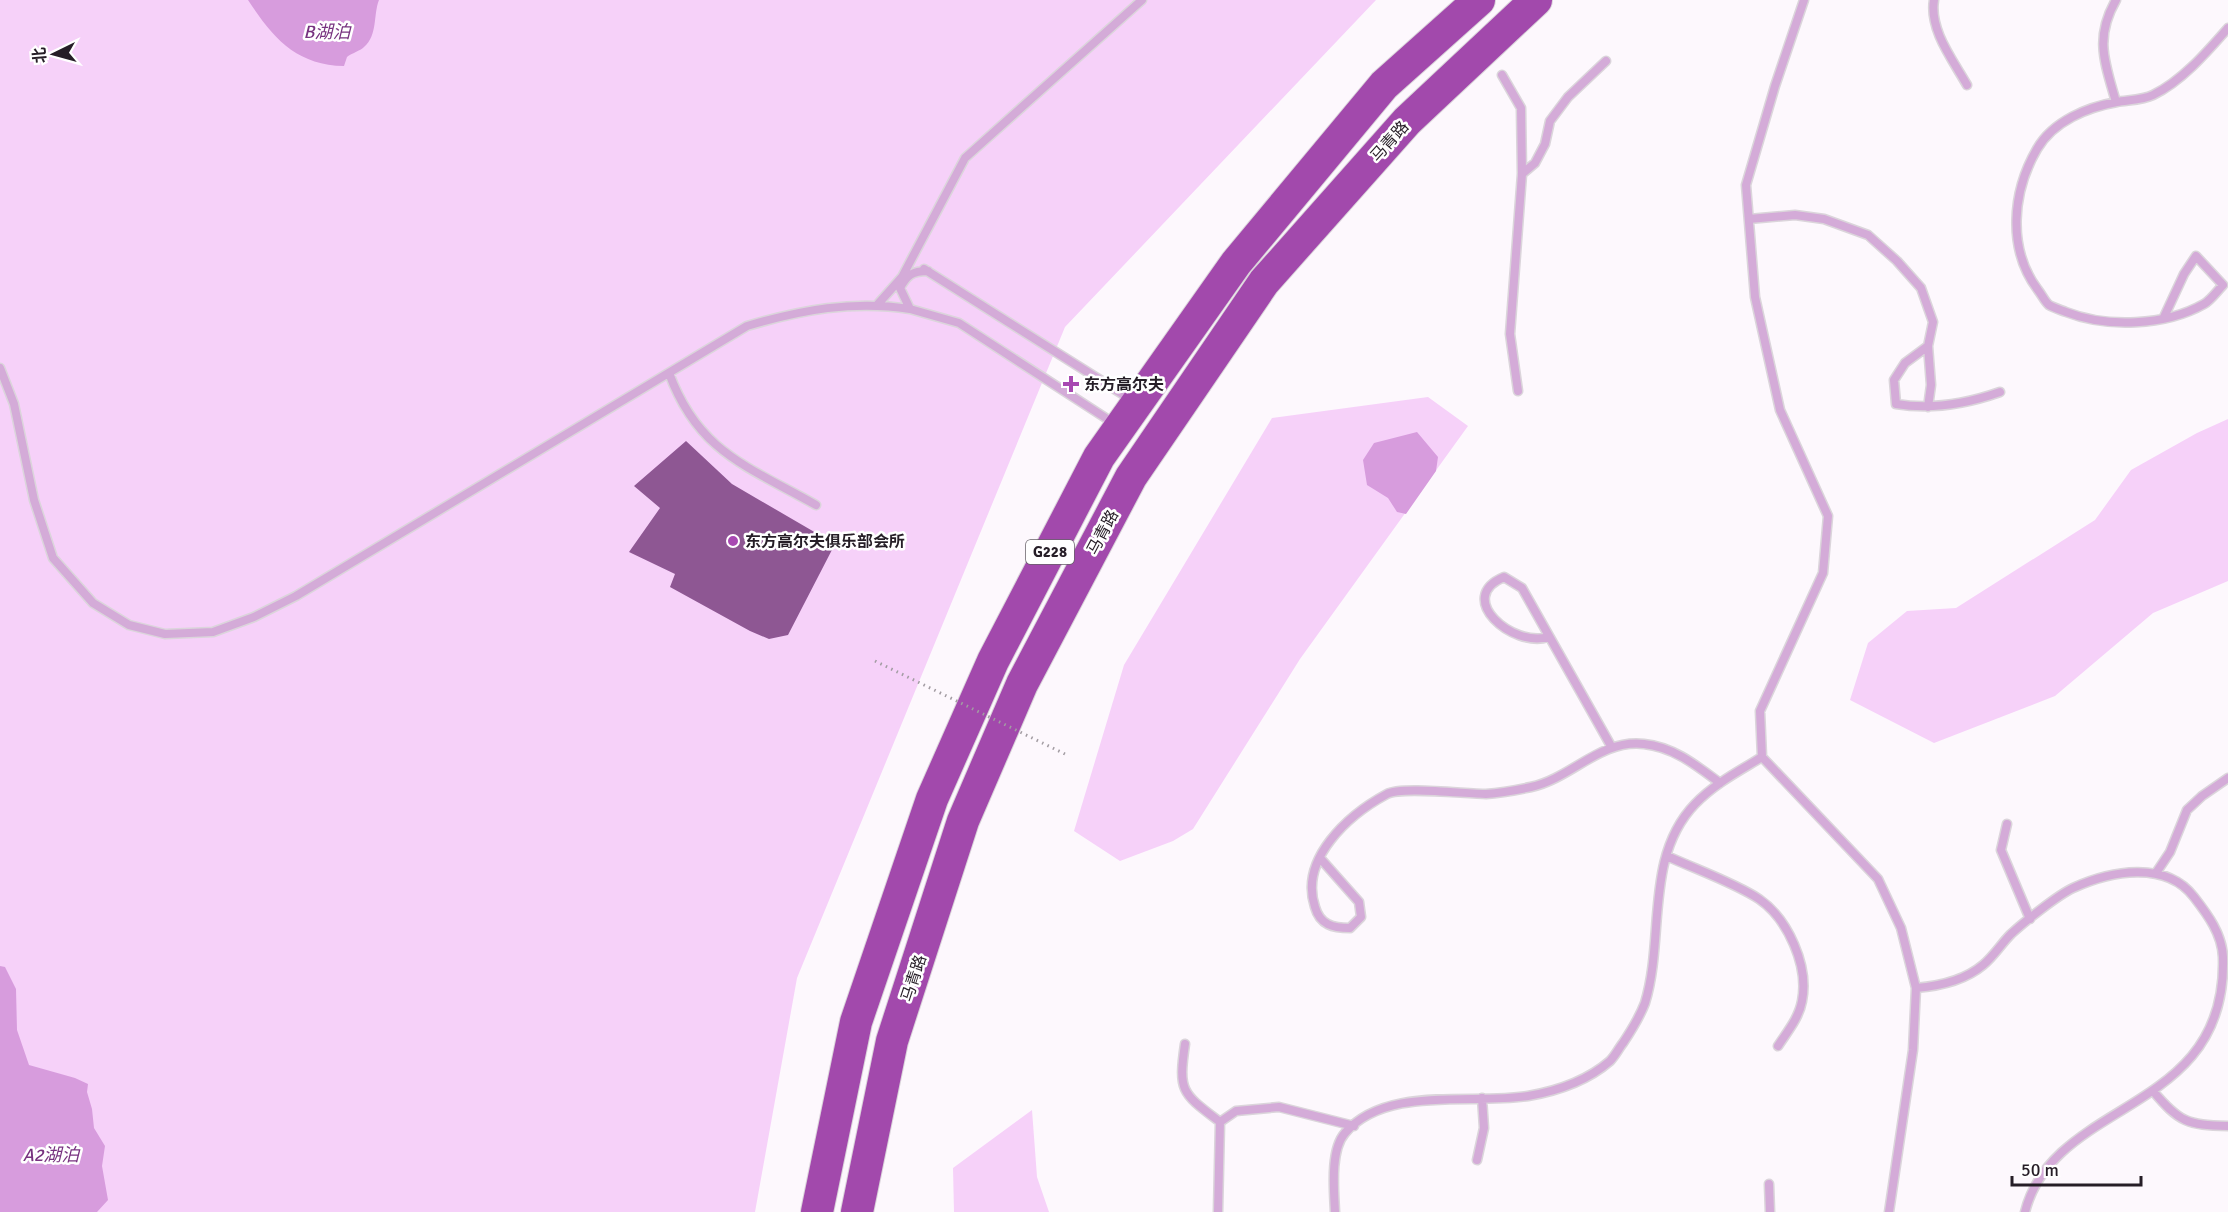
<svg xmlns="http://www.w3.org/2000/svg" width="2228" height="1212" viewBox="0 0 2228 1212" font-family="Signika,'Noto Sans SC',sans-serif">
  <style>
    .green { fill: #f6d1f9 }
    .water { fill: #d79cdd }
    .building { fill: #8e5793 }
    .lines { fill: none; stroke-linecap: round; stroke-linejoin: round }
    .lane-casing { stroke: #dbd5db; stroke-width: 11 }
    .highway-casing { stroke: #dbd5db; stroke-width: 34 }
    .lane { stroke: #d4abd8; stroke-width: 8 }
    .highway { stroke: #a249ac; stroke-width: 32 }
    .path-bridge { stroke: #a29ca2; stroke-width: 3; stroke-dasharray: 1.5 4.5; stroke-linecap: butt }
    .poi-dot { fill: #a849b2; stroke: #fff; stroke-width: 2 }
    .labels { text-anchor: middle; stroke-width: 5; stroke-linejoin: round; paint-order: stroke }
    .shield { fill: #fff; stroke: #676268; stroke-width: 1.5 }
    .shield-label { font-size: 15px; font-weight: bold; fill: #261e27 }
    .street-label { font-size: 16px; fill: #261e27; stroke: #fff }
    .poi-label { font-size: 16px; font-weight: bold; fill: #261e27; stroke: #fff; text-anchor: start }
    .water-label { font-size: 18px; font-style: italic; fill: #77327f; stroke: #fff }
  </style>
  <rect width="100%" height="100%" fill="#fdf8fd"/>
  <path class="green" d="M0 0H1376L1065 327 797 978 755 1212H0Z
    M1428 397 1468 426 1300 659 1193 829 1173 841 1120 861 1074 831 1124 665 1272 418Z
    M2228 419V581L2153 613 2055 696 1934 743 1850 700 1868 643 1907 611 1956 608 2095 520 2131 470 2197 433Z
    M1032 1110 1037 1177 1049 1212H954L953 1168Z"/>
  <path class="water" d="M248 0H379C373 15 378 35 364 47 360 51 352 53 347 57L344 66C296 65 273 38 248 0Z
    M1417 432 1438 457 1436 471 1406 514 1397 512 1388 498 1367 485 1363 460 1374 443Z
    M0 966 5 967 16 989 17 1030 29 1065 75 1078 88 1084 87 1092 92 1109 94 1128 105 1146 102 1166 108 1200 97 1212H0Z"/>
  <path class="building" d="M686 441 732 484 835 544 788 635 769 639 750 631 670 587 675 574 629 552 660 508 634 486Z"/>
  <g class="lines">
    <defs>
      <path id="lane" d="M1804 0 1775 86 1746 185 1755 297 1780 410 1828 516 1823 573 1760 711 1762 757 1878 879 1901 928 1916 988 1913 1050 1889 1212
        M1934 0C1929 30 1953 60 1967 85
        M1502 75 1521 108 1522 174 1510 334 1518 391
        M2116 102C2105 63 2094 38 2116 0
        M1522 174 1535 163 1545 144 1550 121 1568 97 1606 61
        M1749 219 1795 215 1824 219 1868 235 1897 261 1921 288 1933 322 1928 346 1905 363 1894 380 1896 404C1932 410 1966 404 2000 392
        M924 269 1132 400
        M928 271C912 271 907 275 900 288L910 309 959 323 1115 424
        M878 304 902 277 965 158 1142 0
        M2164 317 2184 274 2196 256 2223 285C2217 291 2211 300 2204 304 2165 326 2107 328 2066 312 2061 310 2054 308 2049 305 2045 302 2042 295 2038 290 2007 249 2012 192 2037 149 2053 121 2088 107 2117 102 2128 100 2143 100 2153 95 2182 81 2207 52 2228 28
        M0 368 14 404 34 500 53 558 93 603 129 625 165 634 213 632 254 617 296 596 747 326C801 310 853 300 910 309
        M669 373C698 452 747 466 816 505
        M1928 407 1931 385 1928 346
        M1548 637C1513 648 1454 598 1504 577L1522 588 1611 746
        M2007 824 2001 850 2030 919
        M1667 856C1695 869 1735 883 1759 899 1788 919 1809 966 1802 1001 1799 1018 1787 1032 1778 1046
        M1320 858 1359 902 1361 917 1350 928C1333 928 1320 925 1315 907 1299 859 1348 815 1387 794 1401 786 1466 794 1486 794 1501 793 1517 790 1531 787 1572 778 1600 739 1644 744 1674 747 1697 766 1720 783
        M2156 873 2170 852 2187 810 2202 796 2228 778
        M1916 988C1940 986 1964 981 1983 965 1994 956 2001 944 2011 934 2024 922 2058 895 2073 888 2110 871 2166 860 2194 897 2208 915 2222 934 2223 957 2228 1116 2054 1097 2025 1212
        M1185 1044C1178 1092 1182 1093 1220 1122
        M2153 1091C2179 1122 2187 1125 2228 1126
        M1477 1160 1484 1128 1482 1098
        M1769 1184 1770 1212
        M1218 1212 1220 1122 1236 1111 1279 1107 1354 1126
        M1335 1212C1334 1190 1330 1150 1345 1133 1386 1085 1473 1105 1528 1096 1557 1091 1587 1081 1610 1061 1615 1056 1619 1048 1623 1043 1631 1031 1640 1016 1645 1003 1665 938 1644 857 1695 804 1714 784 1739 771 1762 757"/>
      <path id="highway" d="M817 1212 856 1022 932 799 993 661 1099 457 1236 263 1384 85 1479 0
        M857 1212 892 1041 963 821 1022 684 1131 477 1264 282 1407 121 1536 0"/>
    </defs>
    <use href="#lane" class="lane-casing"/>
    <use href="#highway" class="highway-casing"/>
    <use href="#lane" class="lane"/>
    <use href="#highway" class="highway"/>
    <path class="path-bridge" d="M875 661 1069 756"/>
  </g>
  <g class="poi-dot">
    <path d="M1068 375h6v6h6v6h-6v6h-6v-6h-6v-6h6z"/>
    <circle cx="733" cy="541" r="6"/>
  </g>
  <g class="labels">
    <rect class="shield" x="1026" y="540" width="48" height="24" rx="4.5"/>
    <g class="shield-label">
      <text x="1050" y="557">G228</text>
    </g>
    <g class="street-label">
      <text transform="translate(1389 141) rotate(-48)" y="6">马青路</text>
      <text transform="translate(1102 532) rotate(-62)" y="6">马青路</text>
      <text transform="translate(913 978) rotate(-72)" y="6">马青路</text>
    </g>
    <g class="poi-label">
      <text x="1084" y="390">东方高尔夫</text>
      <text x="745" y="547">东方高尔夫俱乐部会所</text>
    </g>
    <g class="water-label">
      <text x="327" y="38">B湖泊</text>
      <text x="51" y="1161">A2湖泊</text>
    </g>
  </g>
  <g transform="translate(54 54) rotate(265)" stroke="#ffffff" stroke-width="4.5" paint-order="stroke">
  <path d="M0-4.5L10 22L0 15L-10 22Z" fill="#261e27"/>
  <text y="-9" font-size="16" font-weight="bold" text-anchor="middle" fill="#261e27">北</text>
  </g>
  <path d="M2012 1176v9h129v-9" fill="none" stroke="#261e27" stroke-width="3"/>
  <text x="2021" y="1176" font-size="18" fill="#261e27" stroke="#ffffff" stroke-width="4.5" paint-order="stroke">50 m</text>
</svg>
